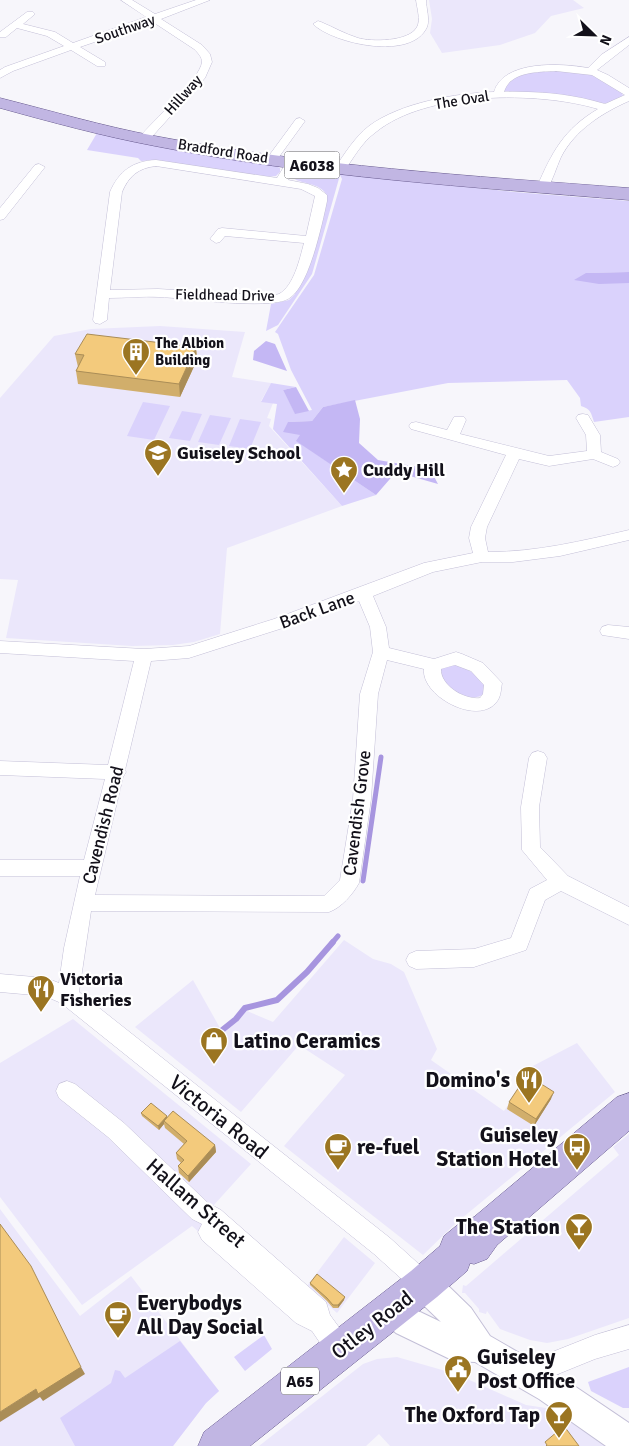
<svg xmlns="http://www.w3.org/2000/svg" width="629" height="1446" viewBox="0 0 629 1446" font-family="Signika,sans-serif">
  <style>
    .built { fill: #ebe7fb }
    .green { fill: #dad2fc }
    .forest { fill: #c4b7f4 }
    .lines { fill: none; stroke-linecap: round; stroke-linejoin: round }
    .stream-far1 { stroke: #a795df; stroke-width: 5 }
    .stream { stroke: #a795df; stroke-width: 6 }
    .minor-casing { stroke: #c3bfd7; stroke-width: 1 }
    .tertiary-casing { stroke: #c3bfd7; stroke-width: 2 }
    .primary-casing { stroke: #695c90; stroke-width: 1 }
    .minor { fill: #fff; fill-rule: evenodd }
    .tertiary { fill: #fff; fill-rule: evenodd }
    .primary { fill: #c1b6e3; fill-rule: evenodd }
    .wall { fill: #d1ae6b }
    .shaded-wall { fill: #aa8d57 }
    .building { fill: #f3ca7c; stroke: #aa8d57 }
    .labels { text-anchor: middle; stroke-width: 4.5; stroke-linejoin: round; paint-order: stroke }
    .far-street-label { font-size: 15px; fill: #13111a; stroke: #fff }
    .far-poi-label { font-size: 15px; font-weight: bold; fill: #13111a; stroke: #fff; text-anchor: start }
    .shield { fill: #fff; stroke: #5a585f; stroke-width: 1 }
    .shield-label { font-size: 16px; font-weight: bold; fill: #13111a }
    .poi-label { font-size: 18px; font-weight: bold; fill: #13111a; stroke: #fff; text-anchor: start }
    .street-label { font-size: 18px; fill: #13111a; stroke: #fff }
    .near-poi-label { font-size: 21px; font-weight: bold; fill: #13111a; stroke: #fff; text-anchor: start }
    .near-street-label { font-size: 21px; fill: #13111a; stroke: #fff }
  </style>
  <rect width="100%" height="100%" fill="#f7f6fb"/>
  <path class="built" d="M429 0H573L584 8 551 16 535 33 500 45 442 53 430 33 432 19Z
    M160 326 245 332 232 377 271 383 261 401 273 403 267 418 271 419 269 426 342 506 227 548 220 634 194 642 173 645 132 646 6 638 18 580 0 579V398L54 336 91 329Z
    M344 940 373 959 391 964 404 972 437 1049 431 1060 504 1111 531 1072 527 1069 577 1043 615 1092 456 1223 423 1255 284 1146 345 1075 299 1045 241 1112 135 1027 193 980 220 1028 234 1017 243 1005 247 1011 273 1022Z
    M73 1019 251 1164 213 1206V1227L303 1324 192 1226 82 1305 0 1197V1063Z
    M629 1134V1318L568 1339 547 1343 530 1340 500 1329 487 1311 486 1314 479 1312V1309L465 1293H462L463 1285 466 1286 619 1155 613 1147Z
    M0 1209 80 1316 131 1276 219 1391 206 1403 173 1446H0Z
    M344 1237 375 1263 337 1313 307 1286Z
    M397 1357 456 1374 526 1405 546 1408 561 1416 606 1446H390L379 1434 366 1446H259L363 1364 377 1359Z"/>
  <path class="green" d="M559 70 588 73 622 92 623 96 608 103H601L570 96 504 91 505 84 522 73Z
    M97 133 274 165 280 168V172L276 176 267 177 156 160 141 161 138 158 87 150Z
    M303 169 514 192 629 201V272L586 273 629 278V417L594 422C591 413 591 409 581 406L580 398 567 380 448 383 323 407 312 421 288 422 301 436 297 441 376 495 342 506 273 429 277 404 261 402 271 383 296 387 283 390 295 413 312 410 291 370 278 334 275 332 314 275 342 179 340 175 312 274 278 325 266 331 271 304 289 300 295 294 293 293C300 278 332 207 326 194 320 183 301 184 293 178V174L298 170Z
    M143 402 170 406 154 440 127 436Z
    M182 411 202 414 190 441 169 438Z
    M210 415 231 418 219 445 198 442Z
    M240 419 261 422 250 449 229 446Z
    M453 663C464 668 476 672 483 682 494 697 472 700 462 696 455 694 448 687 442 682L440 667Z
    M264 1335 272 1349 245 1371 234 1357Z
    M180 1341 219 1391 206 1403 173 1446H75L60 1418 111 1383 115 1370 120 1371 125 1378Z
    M629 1367V1408H623L591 1391 588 1382Z"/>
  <path class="forest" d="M629 272V283L599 284 574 280 586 273Z
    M266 341 275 344 287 371 253 360 254 351Z
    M296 387 309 411 295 414 283 390Z
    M355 400 360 419 359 443 378 460 430 469 438 484 396 472 376 495 296 441 300 435 283 432 288 422 312 421 323 407Z"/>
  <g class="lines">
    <path class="stream-far1" d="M363 881 381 757
      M332 943 338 936"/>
    <path class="stream" d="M221 1031 236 1019 245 1008 277 1000 307 972 333 942"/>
    <defs>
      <path id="minor" d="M121 0H132L155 14 196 0H210L161 19 202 45 210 54 212 62 205 78 149 140H141L139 138C152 121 200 80 202 62 202 57 198 53 194 49L153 22 80 47 105 62V66H97L71 50 13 71 0 78V70L5 67 64 46 47 36 17 28 6 37H0V32L27 12H33L35 14 23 24 55 32 73 43 146 17Z
        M416 0H426C426 8 430 19 427 27 412 61 334 44 313 24L318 21 321 22C333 27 345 34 358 38 371 42 409 42 417 27 421 20 417 8 416 0Z
        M629 37V45L597 70 608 75 629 88V101C602 113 575 130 561 157 556 168 553 180 547 189H539L537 187C552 152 564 129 598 109 538 91 426 91 376 132 362 142 354 157 345 170H337L335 168C345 153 355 137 369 126 400 103 456 93 494 92 503 60 561 63 588 68L601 55ZM556 71 592 75 625 95 605 104C572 94 539 91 504 92 510 71 539 72 556 71Z
        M300 118 305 121 276 161H268L266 159 268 157 296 119Z
        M292 159 298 162 288 180 308 184 318 188 327 195V201C322 224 309 288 288 299 267 310 186 298 159 297 142 296 126 298 109 298L107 320 100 324 95 323 93 320 110 192C119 171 133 161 156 160L277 178 288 160ZM156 166 301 189 315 196 306 236 222 228 218 229 210 239 216 243 220 242 225 236 304 243C300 258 294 286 279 294 274 296 267 295 262 295L158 289 110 290 122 192C129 176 138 168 156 166Z
        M39 164 45 167 4 219 0 220V208L35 165Z
        M583 414 588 415 600 435 601 452 618 459 620 462 618 465 613 467 593 459 549 466 519 459 487 527 485 538 488 552C537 552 582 541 629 530V540L560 556 513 562H482L433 572 373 596 386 627 389 648 434 659 456 652 462 654 483 663 502 683C501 688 501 694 499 698 484 729 421 698 424 669L387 660 378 694 371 799 359 883C353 894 341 908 329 912L91 911 79 992 390 1238 432 1276 436 1284 432 1292 424 1296 416 1292 374 1254 61 1003 45 996 0 992V974L46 978 59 983 64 948 80 876H0V860H84L105 779 0 775V761L108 765 134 661 0 653V641L144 649 189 646 274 619 424 563 473 553 469 538 471 527 506 455 411 429 409 426 411 423 416 422 447 430 454 417H464L466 420 460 434 549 456 587 451 586 435 576 418 578 415ZM359 601 370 627 373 652 360 694 353 799 340 880 324 896 95 895 123 777 126 772 125 770 151 661 189 658 286 627ZM455 665 471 671 484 685 483 694 480 698C464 700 440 685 441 669Z
        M608 625 629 627V639L602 635 600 631 602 627Z
        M538 751 544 753 547 758 539 807 540 847 568 876 629 907V925L561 891 545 900 526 950 474 967 416 969 409 966 406 960 409 954 416 951 474 949 511 938 530 889 547 880 522 850 521 807 529 758 532 753Z
        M67 1081 75 1084 124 1123 208 1203 221 1210 326 1302 330 1315 349 1341 352 1350 349 1359 340 1362 331 1359 312 1331 296 1323 202 1240 198 1232 202 1224 192 1219 108 1137 59 1098 56 1091 59 1084Z
        M629 1325V1349L595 1359 526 1387 517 1384 514 1375 517 1366 595 1335Z"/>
      <path id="tertiary" d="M424 1269 435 1273 471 1308 490 1336 561 1377 629 1423V1446H606L539 1399 475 1362 454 1361 396 1333 381 1320 377 1309 381 1298 392 1294 403 1298 418 1311 441 1322 413 1295 409 1284 413 1273Z"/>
      <path id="primary" d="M0 98C52 111 102 126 155 136 311 166 471 176 629 188V200C471 187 311 177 155 146 102 136 51 122 0 108Z
        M629 1093V1131L497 1245 487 1259 474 1264 470 1263 467 1271 437 1297 250 1446H198L204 1432 411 1271 440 1246 444 1236 461 1222 474 1217 617 1097Z"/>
    </defs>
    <use href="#minor" class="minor-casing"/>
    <use href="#tertiary" class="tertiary-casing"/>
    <use href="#primary" class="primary-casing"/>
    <use href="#minor" class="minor"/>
    <use href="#tertiary" class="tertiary"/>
    <use href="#primary" class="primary"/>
  </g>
  <path class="wall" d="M196 347 197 360 180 397 78 384 76 371 78 367 75 354Z
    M551 1099 534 1126 507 1109 509 1102Z
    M141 1113 167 1117 215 1145 216 1152 189 1182 179 1173 178 1166 181 1163 177 1159 176 1153 184 1144 165 1128 164 1124 159 1130 142 1116Z
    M310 1283 344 1300 338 1308H333L327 1301 310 1285Z"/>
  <path class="shaded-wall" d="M196 347 197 360 180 397 179 384Z
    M554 1092 551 1099 534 1126 536 1119Z
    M167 1116 168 1120 164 1121V1124L159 1130 158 1126Z
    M215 1145 216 1152 189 1182 188 1176Z
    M345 1297 344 1300 338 1308V1305Z
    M81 1367 85 1374 43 1401 40 1397 0 1422V1412L36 1389Z"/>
  <path class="building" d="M87 334 196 347 179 384 76 371 84 355 75 354Z
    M527 1075 554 1092 536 1119 509 1102Z
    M151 1103 167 1116 158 1126 141 1113Z
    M173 1111 215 1145 188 1176 178 1166 184 1160 176 1153 187 1141 164 1121Z
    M0 1224 31 1266 81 1367 38 1394 36 1389 0 1412Z
    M317 1274 345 1297 338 1305H333L327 1298 310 1283Z
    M564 1426 579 1446H546L547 1445 545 1442Z"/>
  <defs>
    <symbol id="building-pin" viewBox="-11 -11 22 30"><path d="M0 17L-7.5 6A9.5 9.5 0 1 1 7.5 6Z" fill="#9b7521" stroke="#fff"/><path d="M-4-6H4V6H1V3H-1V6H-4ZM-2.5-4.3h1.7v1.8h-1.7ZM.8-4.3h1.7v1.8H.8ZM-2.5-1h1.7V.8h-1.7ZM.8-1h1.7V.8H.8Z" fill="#fff"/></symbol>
    <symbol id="school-pin" viewBox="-11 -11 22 30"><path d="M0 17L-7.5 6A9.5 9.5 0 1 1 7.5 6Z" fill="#9b7521" stroke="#fff"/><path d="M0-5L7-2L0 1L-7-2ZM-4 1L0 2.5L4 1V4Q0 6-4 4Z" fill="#fff"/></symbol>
    <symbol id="sight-pin" viewBox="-11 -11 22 30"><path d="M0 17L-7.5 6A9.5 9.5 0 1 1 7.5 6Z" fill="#9b7521" stroke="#fff"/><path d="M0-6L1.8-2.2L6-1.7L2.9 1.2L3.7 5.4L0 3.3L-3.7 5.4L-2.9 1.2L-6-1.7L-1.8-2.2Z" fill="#fff"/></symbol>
    <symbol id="restaurant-pin" viewBox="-11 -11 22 30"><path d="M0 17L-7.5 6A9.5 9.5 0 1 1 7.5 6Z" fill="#9b7521" stroke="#fff"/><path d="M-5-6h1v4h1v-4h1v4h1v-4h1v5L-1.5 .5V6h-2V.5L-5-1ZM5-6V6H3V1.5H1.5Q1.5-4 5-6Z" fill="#fff"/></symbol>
    <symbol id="shop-pin" viewBox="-11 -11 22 30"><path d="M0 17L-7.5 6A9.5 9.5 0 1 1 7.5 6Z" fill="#9b7521" stroke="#fff"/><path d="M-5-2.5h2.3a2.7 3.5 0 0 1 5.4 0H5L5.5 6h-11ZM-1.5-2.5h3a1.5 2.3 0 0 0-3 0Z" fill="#fff"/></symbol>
    <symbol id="cafe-pin" viewBox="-11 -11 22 30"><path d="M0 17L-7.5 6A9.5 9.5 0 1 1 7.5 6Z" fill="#9b7521" stroke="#fff"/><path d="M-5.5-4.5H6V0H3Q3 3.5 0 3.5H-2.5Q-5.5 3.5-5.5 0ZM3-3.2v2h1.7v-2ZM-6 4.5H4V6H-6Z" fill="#fff"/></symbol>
    <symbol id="bus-pin" viewBox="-11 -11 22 30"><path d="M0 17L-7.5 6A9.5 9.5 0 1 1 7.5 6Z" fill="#9b7521" stroke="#fff"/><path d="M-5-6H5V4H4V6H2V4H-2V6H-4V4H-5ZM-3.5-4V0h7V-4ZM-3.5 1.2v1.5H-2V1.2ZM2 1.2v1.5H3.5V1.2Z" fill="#fff"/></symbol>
    <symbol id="bar-pin" viewBox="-11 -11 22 30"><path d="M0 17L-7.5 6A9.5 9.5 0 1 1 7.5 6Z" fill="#9b7521" stroke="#fff"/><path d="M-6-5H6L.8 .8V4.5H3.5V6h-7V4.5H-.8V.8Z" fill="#fff"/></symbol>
    <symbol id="civic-pin" viewBox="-11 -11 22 30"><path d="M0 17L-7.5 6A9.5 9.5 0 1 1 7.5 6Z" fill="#9b7521" stroke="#fff"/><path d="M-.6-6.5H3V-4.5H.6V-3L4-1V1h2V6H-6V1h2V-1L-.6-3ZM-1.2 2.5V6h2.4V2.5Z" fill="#fff"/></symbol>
  </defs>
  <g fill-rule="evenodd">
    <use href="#building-pin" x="120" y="336" width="32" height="43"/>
    <use href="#school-pin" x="142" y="437" width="32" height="43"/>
    <use href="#sight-pin" x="328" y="454" width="32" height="43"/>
    <use href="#restaurant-pin" x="25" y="973" width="32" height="43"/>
    <use href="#shop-pin" x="198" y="1025" width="32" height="43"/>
    <use href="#restaurant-pin" x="513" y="1064" width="32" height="43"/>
    <use href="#cafe-pin" x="322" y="1131" width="32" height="43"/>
    <use href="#bus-pin" x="561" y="1131" width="32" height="43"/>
    <use href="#bar-pin" x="563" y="1211" width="32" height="43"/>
    <use href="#cafe-pin" x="102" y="1299" width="32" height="43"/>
    <use href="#civic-pin" x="442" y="1353" width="32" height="43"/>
    <use href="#bar-pin" x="543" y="1399" width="32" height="43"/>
  </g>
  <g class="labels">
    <g class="far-street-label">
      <text transform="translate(125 29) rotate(-19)" y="5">Southway</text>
      <text transform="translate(183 95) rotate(-48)" y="5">Hillway</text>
      <text transform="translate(462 100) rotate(-9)" y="5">The Oval</text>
      <text transform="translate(223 151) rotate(9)" y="5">Bradford Road</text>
      <text transform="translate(225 295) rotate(1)" y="5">Fieldhead Drive</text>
    </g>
    <g class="far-poi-label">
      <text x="155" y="348">The Albion<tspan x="155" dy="17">Building</tspan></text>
    </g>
    <g class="shield">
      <rect x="284.5" y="151.5" width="55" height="27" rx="4"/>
      <rect x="281" y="1367.5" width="38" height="27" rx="4"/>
    </g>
    <g class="shield-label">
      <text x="312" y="171">A6038</text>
      <text x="300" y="1387">A65</text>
    </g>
    <g class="poi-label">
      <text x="177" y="459">Guiseley School</text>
      <text x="363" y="476">Cuddy Hill</text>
      <text x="60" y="985">Victoria<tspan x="60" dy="21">Fisheries</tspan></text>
    </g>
    <g class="street-label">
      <text transform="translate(317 610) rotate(-20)" y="6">Back Lane</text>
      <text transform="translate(357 813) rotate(-83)" y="6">Cavendish Grove</text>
      <text transform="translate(103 825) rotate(-76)" y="6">Cavendish Road</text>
    </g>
    <g class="near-poi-label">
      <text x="233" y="1048">Latino Ceramics</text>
      <text x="510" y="1087" text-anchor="end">Domino's</text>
      <text x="558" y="1142" text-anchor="end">Guiseley<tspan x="558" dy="24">Station Hotel</tspan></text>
      <text x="357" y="1154">re-fuel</text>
      <text x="560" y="1234" text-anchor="end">The Station</text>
      <text x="137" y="1310">Everybodys<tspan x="137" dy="24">All Day Social</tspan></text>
      <text x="477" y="1364">Guiseley<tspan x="477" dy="24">Post Office</tspan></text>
      <text x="540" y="1422" text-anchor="end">The Oxford Tap</text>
    </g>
    <g class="near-street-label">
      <text transform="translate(219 1117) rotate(39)" y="7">Victoria Road</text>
      <text transform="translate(196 1203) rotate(41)" y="7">Hallam Street</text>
      <text transform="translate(372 1325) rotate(-38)" y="7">Otley Road</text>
    </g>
  </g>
  <g transform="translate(594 35) rotate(113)" stroke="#ffffff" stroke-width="4" paint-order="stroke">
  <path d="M0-4L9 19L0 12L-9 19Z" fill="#13111a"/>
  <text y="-8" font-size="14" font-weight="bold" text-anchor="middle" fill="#13111a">N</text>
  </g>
</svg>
